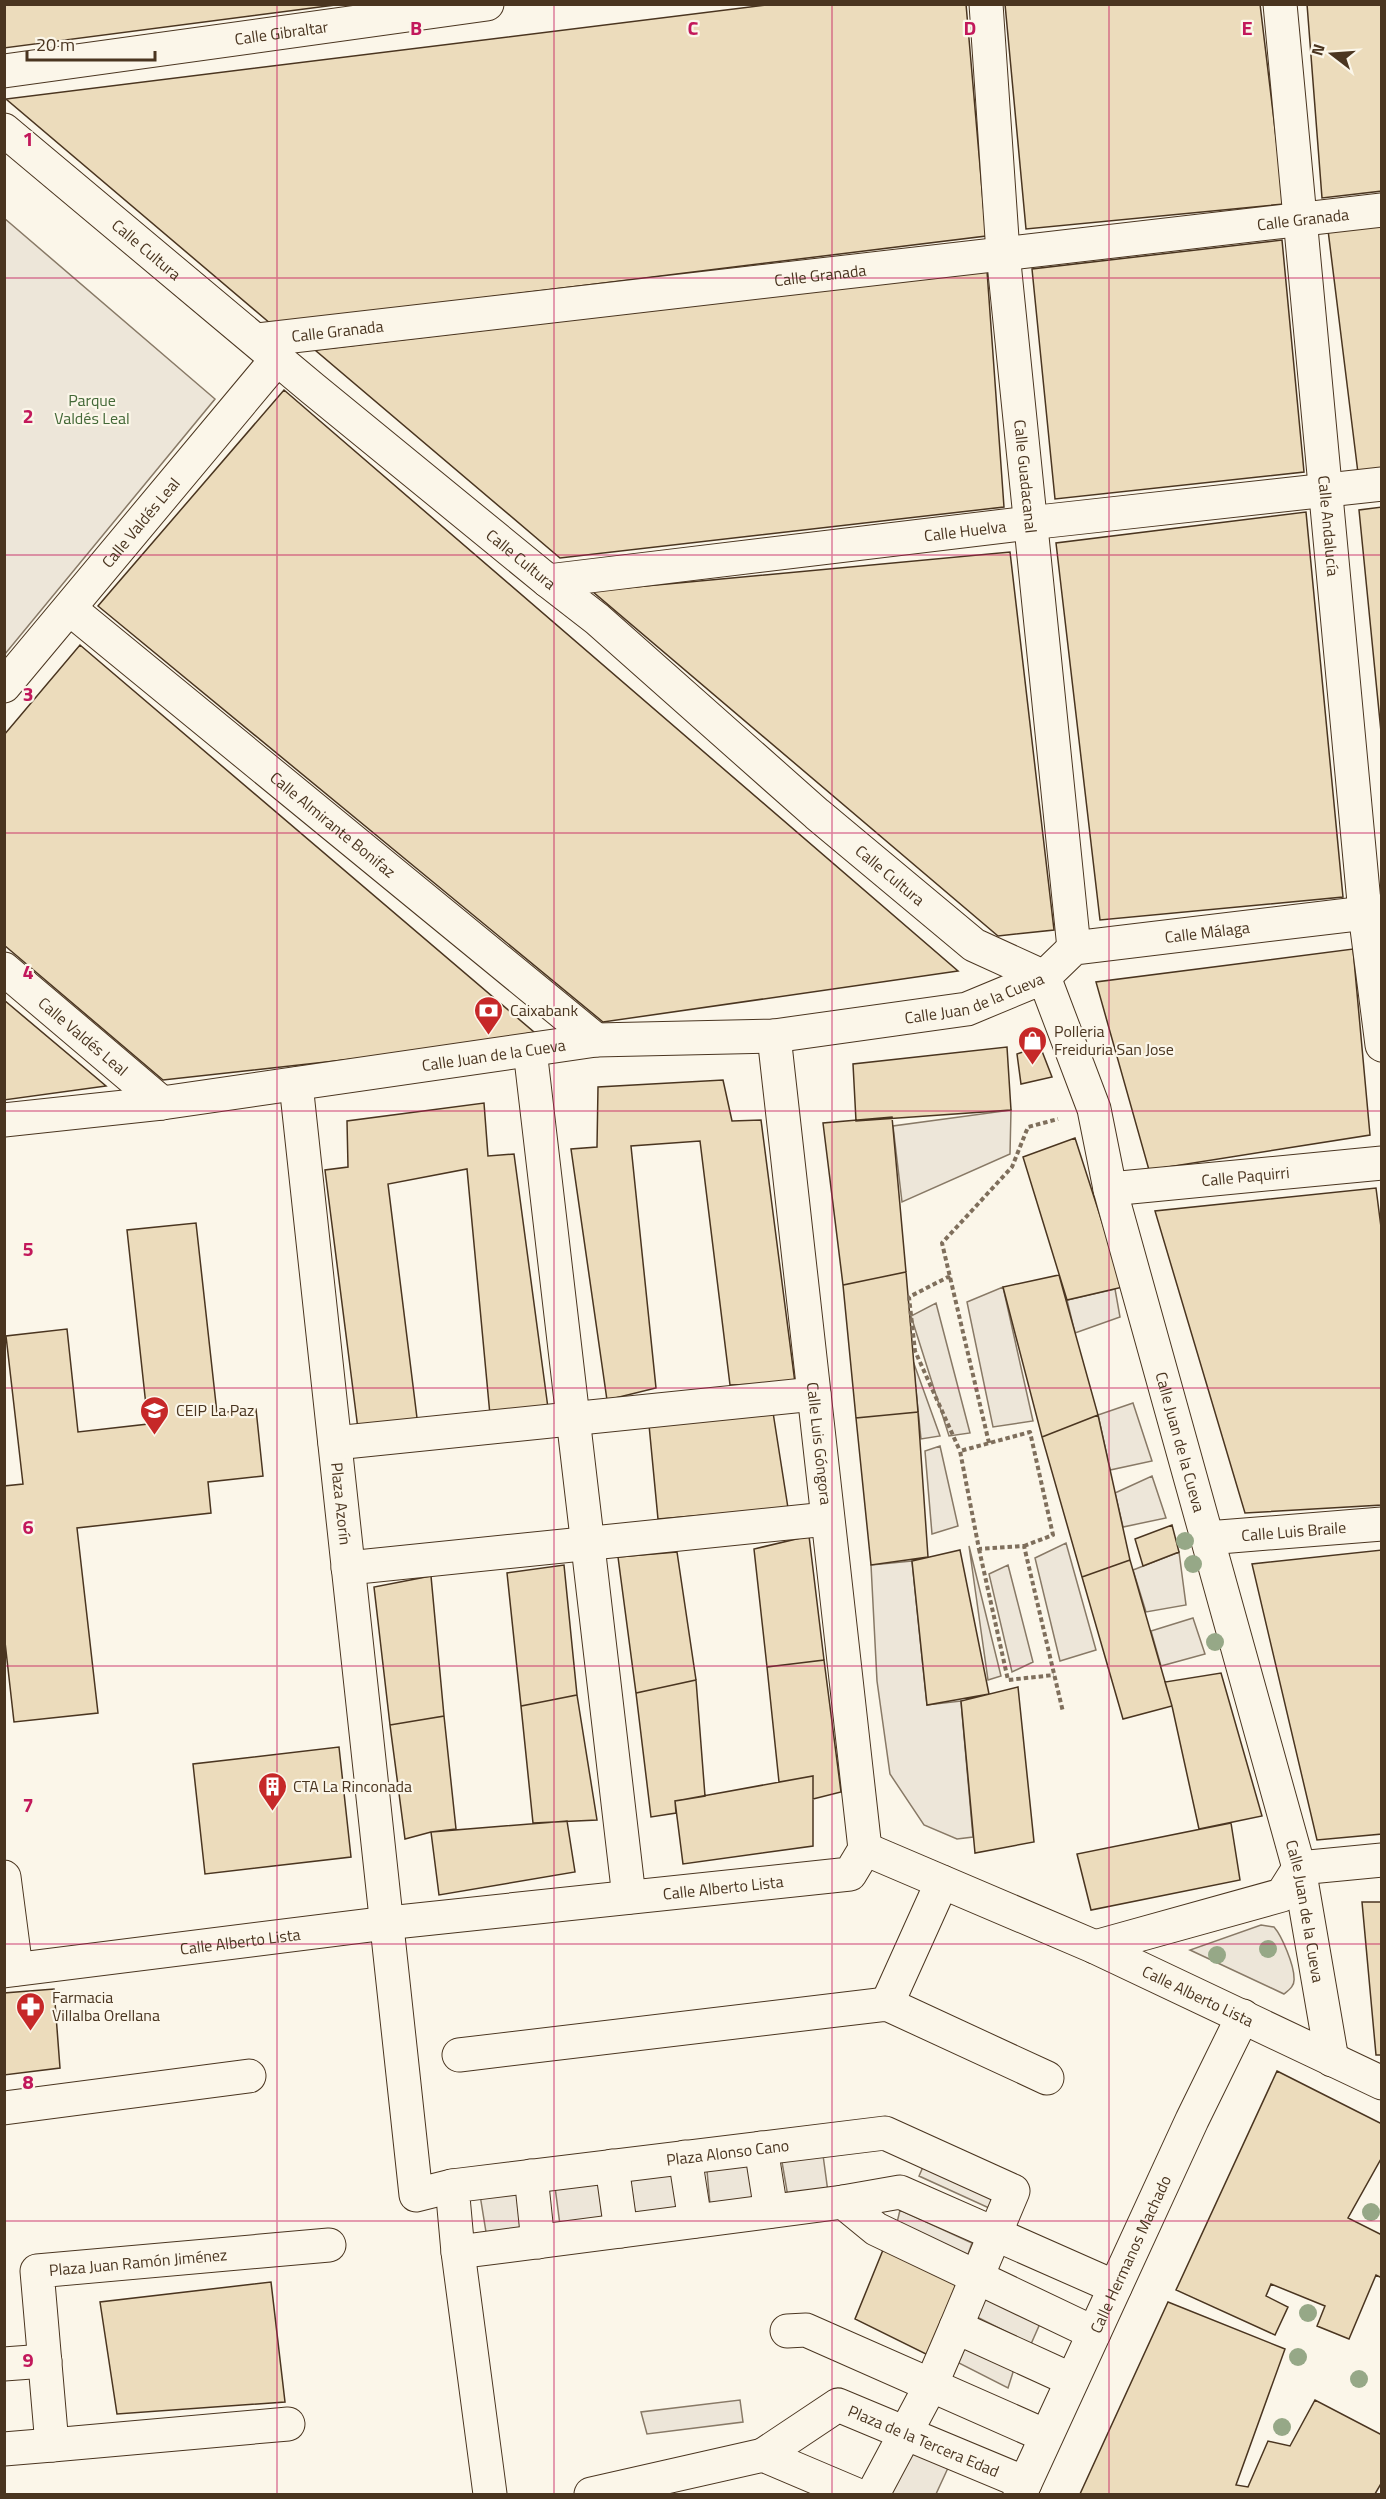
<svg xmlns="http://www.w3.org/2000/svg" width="1386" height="2499" viewBox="0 0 1386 2499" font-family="'Titillium Web',sans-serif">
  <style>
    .green { fill: #ede6d9; stroke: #887966; stroke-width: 1.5 }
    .building { fill: #ecdcbc; stroke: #4a3520; stroke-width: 1.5 }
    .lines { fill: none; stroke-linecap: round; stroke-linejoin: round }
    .minor-casing { stroke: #4a3520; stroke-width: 35 }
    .path { stroke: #7f6f5c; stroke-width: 4; stroke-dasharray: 4.5 3; stroke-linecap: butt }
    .minor { stroke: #fbf6e9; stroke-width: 33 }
    .tree { fill: #96a887 }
    .grid { fill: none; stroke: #c2185b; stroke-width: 1.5; stroke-opacity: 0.55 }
    .labels { text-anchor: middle; stroke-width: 4.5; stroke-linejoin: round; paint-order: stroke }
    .street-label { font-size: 16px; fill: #4a3520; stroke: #fbf6e9 }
    .park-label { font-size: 16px; fill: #436837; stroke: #fbf6e9 }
    .poi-label { font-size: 16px; fill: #4a3520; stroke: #fbf6e9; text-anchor: start }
    .grid-label { font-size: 20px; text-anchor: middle; font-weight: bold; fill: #c2185b; stroke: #fbf6e9; stroke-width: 4.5; stroke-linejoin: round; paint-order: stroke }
  </style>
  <rect width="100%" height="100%" fill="#fbf6e9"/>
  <path class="green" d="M4 218 215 399 5 654H4Z
    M1011 1110 1010 1154 902 1202 893 1126Z
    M1003 1287 1033 1421 993 1427 967 1302Z
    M1115 1289 1120 1317 1075 1333 1067 1300Z
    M936 1303 970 1433 949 1436 911 1316Z
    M913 1361 940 1436 921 1439Z
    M1133 1403 1152 1461 1110 1470 1098 1415Z
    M940 1446 958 1526 932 1534 925 1451Z
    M1152 1476 1166 1518 1123 1527 1115 1493Z
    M1066 1543 1096 1650 1060 1661 1035 1558Z
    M969 1546 1001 1676 988 1680Z
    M1179 1552 1186 1605 1146 1612 1133 1570Z
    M912 1561 927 1705 961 1701 973 1837 957 1839 924 1825 890 1774 877 1681 871 1565Z
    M1008 1565 1033 1662 1012 1672 989 1574Z
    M1193 1618 1205 1654 1161 1666 1151 1631Z
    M1261 1925 1274 1927C1282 1936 1294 1965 1294 1978 1295 1986 1289 1990 1284 1994L1190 1950Z
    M823 2155 828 2192 788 2197 782 2162Z
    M926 2160 998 2189 989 2208 919 2176Z
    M749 2163 753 2200 710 2204 707 2171Z
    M673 2173 678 2211 635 2213 630 2177Z
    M599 2183 602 2217 560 2225 555 2187Z
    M522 2191 526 2228 486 2232 480 2195Z
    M900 2210 972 2243 965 2263 895 2231Z
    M981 2289 1042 2319 1031 2344 971 2314Z
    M958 2338 1015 2366 1008 2388 949 2358Z
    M740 2400 743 2422 647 2434 641 2412Z
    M906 2450 948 2468 936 2494H891Z"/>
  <path class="building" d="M4 4H343L4 48Z
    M775 4H966L986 236 271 324 6 99Z
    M1005 4H1260L1284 204 1026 229Z
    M1307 4H1382V191L1322 198Z
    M1382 223V470L1358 473 1328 230Z
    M1282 240 1304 472 1055 499 1032 269Z
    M987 271 1004 507 560 558 315 350Z
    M284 390 958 971 603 1022 98 606Z
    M1382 507V742L1359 510Z
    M1306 512 1343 897 1100 920 1056 543Z
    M1010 552 1054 930 998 936 592 591Z
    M80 645 541 1038 163 1080 4 945V735Z
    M1353 949 1370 1135 1149 1170 1096 982Z
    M4 1000 106 1086 4 1100Z
    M1040 1046 1052 1077 1021 1084 1017 1054Z
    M1007 1047 1011 1110 856 1121 853 1064Z
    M723 1080 732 1121 761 1120 795 1383 730 1385 700 1141 631 1146 656 1388 607 1400 571 1149 597 1147 598 1087Z
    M484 1103 488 1156 514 1154 548 1408 490 1415 467 1169 388 1184 418 1426 358 1429 325 1170 348 1167 347 1121Z
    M892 1117 906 1272 843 1285 823 1123Z
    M1075 1138 1123 1287 1067 1300 1023 1157Z
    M1376 1188 1382 1235V1505L1245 1513 1155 1211Z
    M196 1223 217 1413 256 1409 263 1476 208 1482 211 1513 77 1528 98 1713 14 1722 4 1633V1486L23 1484 6 1336 67 1329 78 1432 148 1424 127 1230Z
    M906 1272 918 1412 856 1418 843 1285Z
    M1059 1275 1098 1415 1042 1437 1003 1287Z
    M772 1406 788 1508 658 1519 649 1425Z
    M918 1412 928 1557 871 1565 856 1418Z
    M1098 1415 1130 1560 1082 1577 1042 1437Z
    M1172 1525 1179 1552 1143 1566 1135 1539Z
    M809 1536 824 1660 767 1667 754 1549Z
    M960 1550 989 1694 927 1705 912 1561Z
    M1382 1550V1834L1317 1840 1252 1564Z
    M677 1552 696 1680 636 1693 618 1557Z
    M1130 1560 1172 1706 1123 1719 1082 1577Z
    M564 1565 577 1695 521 1706 507 1573Z
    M431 1576 444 1716 390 1725 374 1587Z
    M824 1660 841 1792 813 1799V1776L779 1782 767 1667Z
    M1221 1673 1262 1816 1199 1829 1172 1706 1165 1682Z
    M696 1680 705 1796 675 1801 676 1813 651 1817 636 1693Z
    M1018 1687 1034 1842 975 1853 961 1701Z
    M577 1695 597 1820 533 1823 521 1706Z
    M444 1716 456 1829 431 1832 405 1839 390 1725Z
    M339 1747 351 1857 205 1874 193 1764Z
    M813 1776V1846L683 1864 675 1801Z
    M567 1821 575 1872 439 1895 431 1832Z
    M1231 1823 1240 1880 1091 1910 1077 1854Z
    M1362 1902H1382V2055H1376Z
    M54 1989 60 2068 4 2075V1993Z
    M1277 2071 1382 2124V2157L1348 2218 1382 2235V2278L1376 2275 1349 2339 1317 2326 1325 2306 1271 2284 1266 2296 1288 2307 1275 2335 1176 2290Z
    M885 2245 964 2286 938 2360 855 2319Z
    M271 2282 285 2402 117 2414 100 2302Z
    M1168 2302 1285 2349 1236 2485 1248 2487 1268 2441 1290 2446 1315 2400 1382 2435V2482L1375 2494H1080Z"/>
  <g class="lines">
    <defs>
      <g id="minor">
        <path id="s1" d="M986 4 1003 253 1074 948"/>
        <path id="s2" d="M1280 4 1365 913 1382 1045"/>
        <path id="s3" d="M4 71 487 4"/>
        <path id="s4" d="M4 130 312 388 548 581 597 619 817 814 974 945 1044 977 1074 948 1382 911"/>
        <path id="s5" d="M258 340 1382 210"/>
        <path id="s6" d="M548 581 1029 523 1382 484"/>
        <path id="s7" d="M70 609 596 1040"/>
        <path id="s8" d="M4 686 277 359"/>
        <path id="s9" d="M4 969 162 1103"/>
        <path id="s10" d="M774 1036 865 1849"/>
        <path d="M530 1050 629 1897"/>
        <path id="s11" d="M296 1084 416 2195 452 2186"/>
        <path id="s12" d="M4 1120 162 1103 596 1040 774 1036 967 1009 1044 977 1094 1109 1110 1189 1299 1868 1332 2060"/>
        <path id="s13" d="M1110 1189 1382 1163"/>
        <path d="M335 1443 814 1394"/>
        <path id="s14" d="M1207 1538 1382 1524"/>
        <path d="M348 1568 827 1519"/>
        <path id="s15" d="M865 1849 1095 1947 1382 2083"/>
        <path d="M4 1877 16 1969"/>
        <path d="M1095 1947 1282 1895 1299 1868 1382 1860"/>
        <path id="s16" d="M4 1971 387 1923 850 1874 865 1849"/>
        <path d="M887 2004 942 1882"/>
        <path d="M459 2055 887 2004 1047 2078"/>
        <path d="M4 2108 249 2076"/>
        <path d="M761 2148 771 2211"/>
        <path d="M685 2157 695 2221"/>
        <path d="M612 2166 621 2231"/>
        <path d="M531 2176 538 2242"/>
        <path d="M843 2202 900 2192 1115 2287"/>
        <path d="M458 2252 843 2202 876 2229 1094 2333"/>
        <path d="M787 2331 806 2330 1046 2436"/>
        <path d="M4 2364 45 2361"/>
        <path id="s17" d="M288 2424 52 2445 37 2271 329 2245"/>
        <path d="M4 2449 52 2445"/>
        <path id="s18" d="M763 2455 838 2405 1025 2483"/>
        <path id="s19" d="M490 2494 458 2252 452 2186 885 2133 1013 2191 956 2327"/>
        <path d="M591 2494 763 2455 855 2494"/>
        <path d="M873 2494 931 2385 956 2327 1072 2380"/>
        <path id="s20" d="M1020 2494 1192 2120 1243 2016"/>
      </g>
    </defs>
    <use href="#minor" class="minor-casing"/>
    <path class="path" d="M950 1276 909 1297 915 1351 960 1451
      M989 1443 942 1243 1012 1167 1028 1127 1058 1119
      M1024 1546 1053 1535 1030 1432 960 1451 979 1549 1024 1546 1063 1712
      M979 1549 1008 1680 1054 1675"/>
    <use href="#minor" class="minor"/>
  </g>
  <g class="tree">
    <circle cx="1185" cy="1541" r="9"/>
    <circle cx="1193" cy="1564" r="9"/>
    <circle cx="1215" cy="1642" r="9"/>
    <circle cx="1268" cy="1949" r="9"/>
    <circle cx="1217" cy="1955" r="9"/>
    <circle cx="1371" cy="2212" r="9"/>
    <circle cx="1308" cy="2313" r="9"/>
    <circle cx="1298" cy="2357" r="9"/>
    <circle cx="1359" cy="2379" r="9"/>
    <circle cx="1282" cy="2427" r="9"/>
  </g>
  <path class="grid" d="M277 4V2494M554 4V2494M832 4V2494M1109 4V2494M4 278H1382M4 555H1382M4 833H1382M4 1111H1382M4 1388H1382M4 1666H1382M4 1944H1382M4 2221H1382"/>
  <defs>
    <symbol id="bank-pin" viewBox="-11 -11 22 30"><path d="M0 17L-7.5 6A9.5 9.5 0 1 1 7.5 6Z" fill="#c62828" stroke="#fbf6e9"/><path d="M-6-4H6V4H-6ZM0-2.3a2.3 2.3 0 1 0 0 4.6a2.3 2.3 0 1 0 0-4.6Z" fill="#fff"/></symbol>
    <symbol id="shop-pin" viewBox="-11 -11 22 30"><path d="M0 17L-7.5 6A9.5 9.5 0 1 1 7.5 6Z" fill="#c62828" stroke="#fbf6e9"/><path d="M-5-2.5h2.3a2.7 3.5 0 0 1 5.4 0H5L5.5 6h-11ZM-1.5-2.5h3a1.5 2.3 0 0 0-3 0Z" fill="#fff"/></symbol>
    <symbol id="school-pin" viewBox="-11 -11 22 30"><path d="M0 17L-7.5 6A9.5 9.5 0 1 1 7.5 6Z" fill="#c62828" stroke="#fbf6e9"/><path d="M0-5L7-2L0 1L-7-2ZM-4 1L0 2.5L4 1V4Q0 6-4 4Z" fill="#fff"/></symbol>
    <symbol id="building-pin" viewBox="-11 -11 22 30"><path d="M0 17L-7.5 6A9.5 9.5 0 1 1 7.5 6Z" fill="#c62828" stroke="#fbf6e9"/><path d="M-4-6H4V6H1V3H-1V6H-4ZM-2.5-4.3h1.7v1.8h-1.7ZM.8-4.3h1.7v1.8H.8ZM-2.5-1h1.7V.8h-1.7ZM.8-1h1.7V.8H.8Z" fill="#fff"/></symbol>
    <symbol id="pharmacy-pin" viewBox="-11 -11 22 30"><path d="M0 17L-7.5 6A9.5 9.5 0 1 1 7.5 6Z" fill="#c62828" stroke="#fbf6e9"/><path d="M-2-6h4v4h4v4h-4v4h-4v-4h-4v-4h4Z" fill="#fff"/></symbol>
  </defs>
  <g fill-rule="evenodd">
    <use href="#bank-pin" x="472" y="994" width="33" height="45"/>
    <use href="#shop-pin" x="1016" y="1024" width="33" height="45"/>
    <use href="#school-pin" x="138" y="1394" width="33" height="45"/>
    <use href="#building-pin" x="256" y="1770" width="33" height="45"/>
    <use href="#pharmacy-pin" x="14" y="1990" width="33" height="45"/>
  </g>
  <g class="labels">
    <g class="street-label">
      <text dy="6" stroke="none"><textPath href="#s3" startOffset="280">Calle Gibraltar</textPath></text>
      <text dy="6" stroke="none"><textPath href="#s5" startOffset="1052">Calle Granada</textPath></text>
      <text dy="6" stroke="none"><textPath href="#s4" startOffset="186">Calle Cultura</textPath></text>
      <text dy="6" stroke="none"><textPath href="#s5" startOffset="566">Calle Granada</textPath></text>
      <text dy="6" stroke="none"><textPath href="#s5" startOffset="80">Calle Granada</textPath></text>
      <text dy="6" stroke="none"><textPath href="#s1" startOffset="474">Calle Guadacanal</textPath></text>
      <text dy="6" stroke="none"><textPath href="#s8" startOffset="213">Calle Valdés Leal</textPath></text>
      <text dy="6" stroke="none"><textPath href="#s2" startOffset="524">Calle Andalucía</textPath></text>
      <text dy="6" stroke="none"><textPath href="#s6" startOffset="420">Calle Huelva</textPath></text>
      <text dy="6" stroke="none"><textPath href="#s4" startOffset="672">Calle Cultura</textPath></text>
      <text dy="6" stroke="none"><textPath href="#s7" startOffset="340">Calle Almirante Bonifaz</textPath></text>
      <text dy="6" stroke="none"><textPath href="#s4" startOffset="1158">Calle Cultura</textPath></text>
      <text dy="6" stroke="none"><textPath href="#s4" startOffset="1520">Calle Málaga</textPath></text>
      <text dy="6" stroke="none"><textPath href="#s12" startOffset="980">Calle Juan de la Cueva</textPath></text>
      <text dy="6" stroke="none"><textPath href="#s9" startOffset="104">Calle Valdés Leal</textPath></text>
      <text dy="6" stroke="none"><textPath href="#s12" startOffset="494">Calle Juan de la Cueva</textPath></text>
      <text dy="6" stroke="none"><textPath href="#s13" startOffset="136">Calle Paquirri</textPath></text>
      <text dy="6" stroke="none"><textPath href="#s12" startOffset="1539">Calle Juan de la Cueva</textPath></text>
      <text dy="6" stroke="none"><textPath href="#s10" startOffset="410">Calle Luis Góngora</textPath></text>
      <text dy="6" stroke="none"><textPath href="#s11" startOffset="422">Plaza Azorín</textPath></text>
      <text dy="6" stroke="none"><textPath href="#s14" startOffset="87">Calle Luis Braile</textPath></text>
      <text dy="6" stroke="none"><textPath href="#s16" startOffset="724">Calle Alberto Lista</textPath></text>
      <text dy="6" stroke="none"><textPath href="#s12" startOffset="2025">Calle Juan de la Cueva</textPath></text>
      <text dy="6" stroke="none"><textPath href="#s16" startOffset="238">Calle Alberto Lista</textPath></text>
      <text dy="6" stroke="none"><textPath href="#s15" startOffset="364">Calle Alberto Lista</textPath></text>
      <text dy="6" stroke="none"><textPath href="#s19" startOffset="588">Plaza Alonso Cano</textPath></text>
      <text dy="6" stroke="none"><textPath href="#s20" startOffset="264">Calle Hermanos Machado</textPath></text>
      <text dy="6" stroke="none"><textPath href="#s17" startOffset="513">Plaza Juan Ramón Jiménez</textPath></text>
      <text dy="6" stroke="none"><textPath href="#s18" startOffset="183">Plaza de la Tercera Edad</textPath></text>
    </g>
    <g class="park-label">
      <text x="92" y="406">Parque<tspan x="92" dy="18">Valdés Leal</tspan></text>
    </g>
    <g class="poi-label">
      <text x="510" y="1016">Caixabank</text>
      <text x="1054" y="1037">Polleria<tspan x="1054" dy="18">Freiduria San Jose</tspan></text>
      <text x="176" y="1416">CEIP La Paz</text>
      <text x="293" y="1792">CTA La Rinconada</text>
      <text x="52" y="2003">Farmacia<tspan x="52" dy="18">Villalba Orellana</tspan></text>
    </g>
  </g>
  <g class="grid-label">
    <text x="416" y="35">B</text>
    <text x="693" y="35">C</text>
    <text x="970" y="35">D</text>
    <text x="1247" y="35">E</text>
    <text x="28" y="146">1</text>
    <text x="28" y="423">2</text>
    <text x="28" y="701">3</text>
    <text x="28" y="979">4</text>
    <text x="28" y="1256">5</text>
    <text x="28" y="1534">6</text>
    <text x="28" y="1812">7</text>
    <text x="28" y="2089">8</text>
    <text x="28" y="2367">9</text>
  </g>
  <rect width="1386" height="2499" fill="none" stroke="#4a3520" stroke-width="12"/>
  <g transform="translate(1332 54) rotate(287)" stroke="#fbf6e9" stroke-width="4.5" paint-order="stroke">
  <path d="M0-4.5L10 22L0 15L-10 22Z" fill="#4a3520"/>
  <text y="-9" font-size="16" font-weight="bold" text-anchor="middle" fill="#4a3520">N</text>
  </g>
  <path d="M27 51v9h128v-9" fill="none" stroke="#4a3520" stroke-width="3"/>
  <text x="36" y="51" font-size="18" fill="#4a3520" stroke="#fbf6e9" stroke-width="4.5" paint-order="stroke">20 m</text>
</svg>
